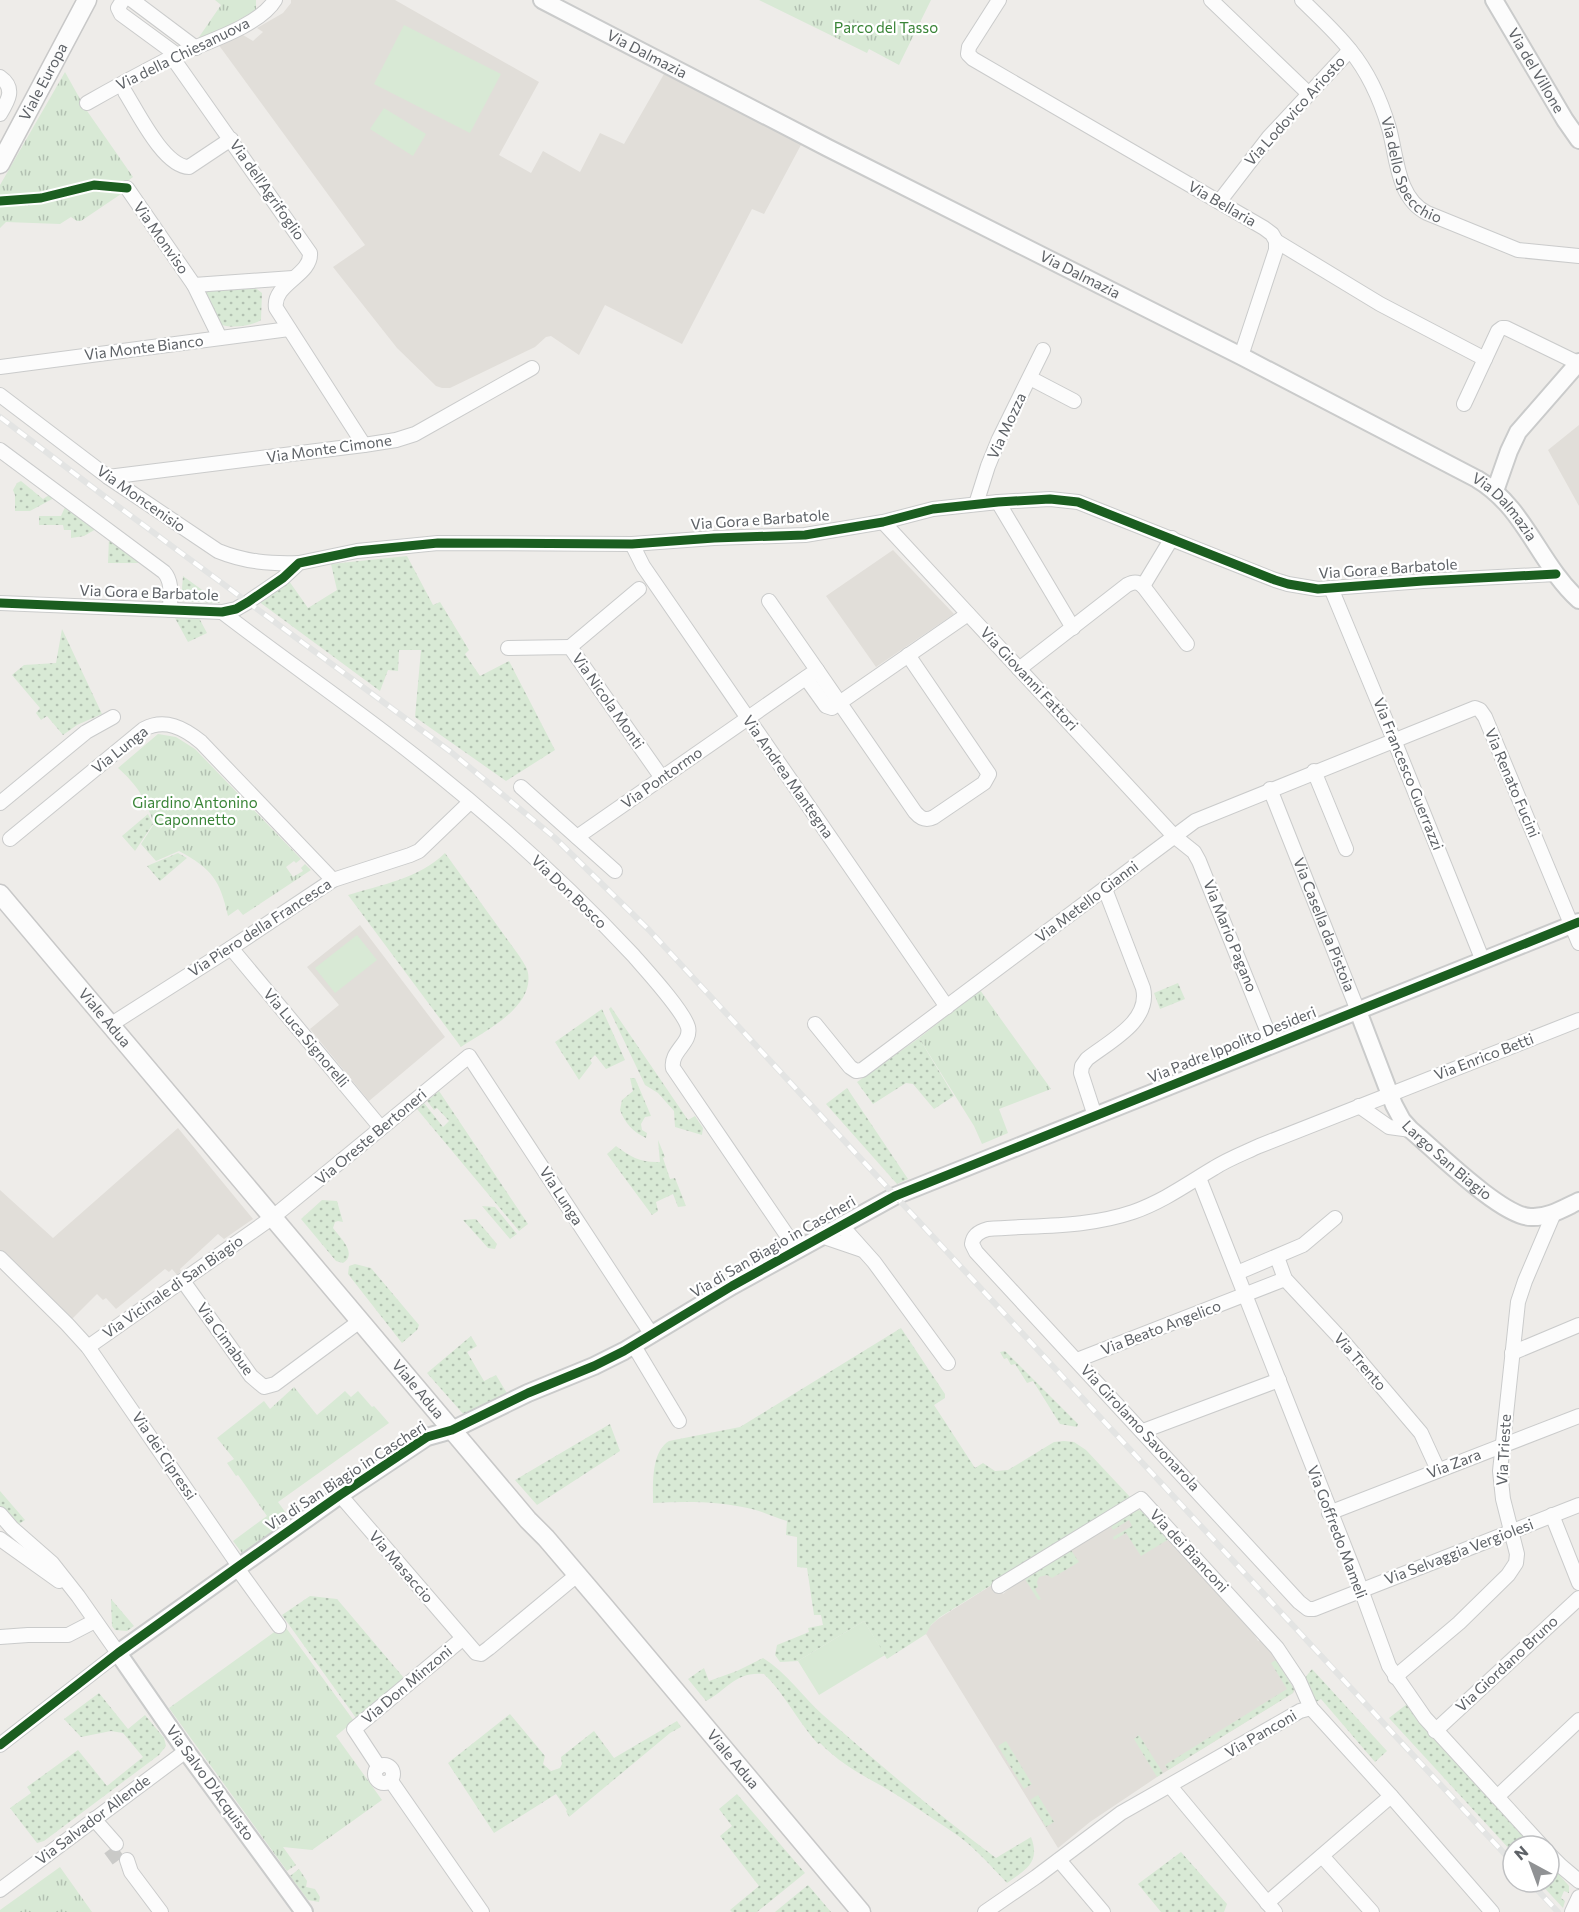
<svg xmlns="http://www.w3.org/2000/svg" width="1579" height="1912" viewBox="0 0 1579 1912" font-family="Commissioner,sans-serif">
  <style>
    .education { fill: #e1ded9 }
    .grass { fill: url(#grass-dots) }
    .park { fill: url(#park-tufts) }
    .garden { fill: #d8e9d5 }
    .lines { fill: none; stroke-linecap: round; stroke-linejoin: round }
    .minor-tunnel { stroke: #cacac8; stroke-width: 14; stroke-dasharray: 14 7; stroke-linecap: butt }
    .minor-casing { stroke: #cacbcb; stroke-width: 16 }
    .tertiary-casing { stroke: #cacbcb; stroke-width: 20 }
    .secondary-casing { stroke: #c8c8c8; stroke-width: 21 }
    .minor { stroke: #fcfcfc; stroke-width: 14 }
    .tertiary { stroke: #fcfcfc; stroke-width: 16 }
    .secondary { stroke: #fcfcfc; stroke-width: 18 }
    .rail-casing { stroke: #e3e4e3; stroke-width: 6 }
    .rail { stroke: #fff; stroke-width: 4; stroke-dasharray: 11; stroke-linecap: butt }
    .cycleway-casing { stroke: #fff; stroke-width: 13 }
    .cycleway { stroke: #1b5e20; stroke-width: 9 }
    .labels { text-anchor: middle; stroke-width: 4.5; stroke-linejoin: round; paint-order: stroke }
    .park-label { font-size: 15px; fill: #398437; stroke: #fff }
    .street-label { font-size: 15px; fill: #5e6267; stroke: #fff }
  </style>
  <defs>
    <pattern id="grass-dots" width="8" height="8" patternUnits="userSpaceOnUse" patternTransform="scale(1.5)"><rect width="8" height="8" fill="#d8e9d5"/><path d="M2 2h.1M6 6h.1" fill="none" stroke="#b2c0b1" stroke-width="1.8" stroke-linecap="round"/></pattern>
    <pattern id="park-tufts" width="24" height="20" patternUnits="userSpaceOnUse" patternTransform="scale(1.5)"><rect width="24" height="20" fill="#d8e9d5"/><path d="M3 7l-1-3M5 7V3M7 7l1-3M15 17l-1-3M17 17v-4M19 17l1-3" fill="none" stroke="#b2c0b1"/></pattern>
  </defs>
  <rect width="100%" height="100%" fill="#eeece9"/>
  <path class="education" d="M291 0H395L539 82 499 155 531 173 543 151 580 172 600 133 624 144 664 74 802 143 764 214 752 209 682 344 605 305 579 355 551 336 546 337 535 347 450 388H442L436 386 397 348 333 267 365 245 218 44 238 32 253 41 263 32 257 28 283 13 291 3Z
    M1579 425V506L1548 450Z
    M893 550 954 614 876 667 826 596Z
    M360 925 445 1037 369 1101 310 1029 339 1005 307 967Z
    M178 1128 253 1219 224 1239 218 1234 180 1269 181 1271 177 1275 172 1269 169 1272 165 1269 116 1309 106 1298 103 1300 97 1294 70 1321 0 1252V1190L53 1238Z
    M1136 1510 1144 1511 1246 1625 1248 1624 1258 1641 1263 1639 1295 1690 1293 1693 1157 1777 1090 1822 1058 1848 926 1634 929 1627 938 1619 995 1583 1003 1594 1011 1587Z"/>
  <path class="grass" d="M253 286 262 293 261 320C251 326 230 329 220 324L204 291Z
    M21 481 43 499 52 493 54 498 30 511H15V495L13 490 17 483Z
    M66 505 96 529 84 536 71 538V530H64L63 525H39V516H61Z
    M109 538 143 563H108Z
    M407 556 433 605 440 602 469 650 465 654 480 676 509 661 555 750 506 781 415 717 421 650H399L398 671 388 670 380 691 258 601 289 581 308 608 337 590 331 564Z
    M183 576 220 603 181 601Z
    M175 618H199L207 633 188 642Z
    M62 629 102 714 77 725 63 735 47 716 41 720 36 713 40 708 12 675 24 665 56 663Z
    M148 814 153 824 135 851 122 836Z
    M178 853 187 858 160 881 147 866Z
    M445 853 520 957C523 962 527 967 528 973 534 1008 484 1031 461 1047L348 895C381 885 420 878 445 853Z
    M1178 983 1185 999 1160 1009 1154 993Z
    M611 1007 688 1120 695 1116 703 1128 702 1135 675 1127 674 1111 658 1093 645 1085 609 1009Z
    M602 1009 625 1060 606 1069 595 1055 590 1060 592 1063 579 1080 555 1042Z
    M919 1038 954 1096 934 1109 913 1084 906 1083 873 1104 857 1082Z
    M630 1078H635L651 1116 645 1117 641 1124 642 1130 647 1133 646 1138C633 1132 625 1123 620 1110L622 1100 633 1091Z
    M847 1088 908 1179 897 1184 826 1104Z
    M439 1091 528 1224 519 1231 417 1109 424 1103 443 1127 449 1121 437 1108 434 1110 427 1101Z
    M658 1140 665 1157 663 1158 670 1179 675 1178 686 1206 678 1207 673 1194 656 1202 658 1211 652 1215 607 1154 616 1146C630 1157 642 1163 660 1162Z
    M322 1200 337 1201 343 1222 338 1221 335 1222 333 1228C340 1238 358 1253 343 1263L336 1261 301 1219Z
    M482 1206 495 1207 517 1234 510 1239Z
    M476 1219 497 1244 495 1249 488 1248 463 1220Z
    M355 1264 371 1268 419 1325 417 1330 402 1343 348 1274 349 1266Z
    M901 1328 945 1394V1398L934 1405 975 1468 983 1463 995 1471 1008 1470 1054 1442 1064 1441 1074 1442 1086 1450 1131 1498 940 1617 931 1625 926 1634 887 1659 864 1621 798 1661 780 1662 775 1655 777 1645 809 1632 808 1628 823 1625 821 1615H814L807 1568 797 1567V1537L786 1535 787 1521C775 1518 765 1512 752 1509 719 1501 686 1501 653 1503 653 1484 651 1452 669 1441L740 1427Z
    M471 1336 477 1346 467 1352 484 1381 496 1375 508 1395 465 1416 427 1373Z
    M1005 1351 1078 1424 1077 1427 1060 1424 1033 1381 1027 1383 1015 1364 1011 1365 1007 1358 1004 1359 1000 1352Z
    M610 1424 620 1451 537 1505 515 1480Z
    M0 1491 25 1520 19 1524 16 1523 0 1506Z
    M1136 1510 1144 1511 1169 1539 1141 1556 1126 1533 1114 1540 1113 1537 1132 1526 1129 1520 1113 1530 1111 1526Z
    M1071 1550 1079 1562 1052 1578 1047 1575 1039 1577 1037 1582 1038 1587 1035 1589 1041 1599 1038 1600 1025 1579Z
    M310 1596 337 1599 404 1678 356 1718 282 1615Z
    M111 1599 134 1626 127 1631 115 1630 112 1626Z
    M763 1658C786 1672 803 1697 823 1715 879 1764 936 1813 996 1858L1031 1837C1041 1863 1025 1870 1007 1883 991 1866 975 1848 957 1835 932 1818 906 1800 880 1785 855 1771 840 1763 820 1743L818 1744C798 1722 785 1694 764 1674 736 1671 728 1689 706 1701L688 1679 704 1668 709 1681 737 1671Z
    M1276 1660 1294 1689 1293 1693 1168 1770 1165 1765 1287 1689 1271 1663Z
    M1312 1669 1387 1751 1375 1762 1321 1699 1316 1702 1304 1679Z
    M99 1693 128 1729 145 1715 164 1738 166 1746 159 1755 44 1841 37 1843 10 1808 31 1793 27 1787 78 1750 107 1786 143 1757 123 1733 111 1731 81 1737 64 1719Z
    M1407 1704 1442 1748 1532 1846H1513V1853L1389 1718Z
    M510 1714 545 1756 543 1764 551 1771 560 1768 562 1764 561 1757 594 1731 614 1758 677 1721 681 1727 670 1733 569 1817 566 1811 567 1810 556 1794 494 1833 448 1763Z
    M1139 1735 1163 1773 1157 1777 1134 1739Z
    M1006 1741 1032 1784 1024 1789 998 1746Z
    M737 1794 805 1873 757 1912H732L730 1910 759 1886 720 1836 732 1826 719 1809Z
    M1038 1795 1054 1822 1046 1827 1030 1800Z
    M1181 1852 1227 1904 1224 1912H1161L1138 1884Z
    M1549 1863 1569 1886V1893L1564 1891 1561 1898 1565 1901 1563 1908 1539 1882H1549Z
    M299 1869 307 1881 306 1887 315 1889 320 1897 319 1902 308 1900 290 1876Z
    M808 1885 831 1912H775Z"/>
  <path class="park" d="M215 0H256V10L207 38 197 40 221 5Z
    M759 0H931L899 65 869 49 867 53Z
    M65 72 85 108 133 177 124 184 121 194 81 221H77L71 217 60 224 6 222 0 228V185Z
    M158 734 176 737 195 749 301 859 296 863 294 861 286 867 293 877 303 871 301 868 305 864 311 870 243 915 238 909 228 916C220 880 212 869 179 851L156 861 141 844 154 824C145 798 138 786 118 768Z
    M980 990 1051 1089 999 1109 1008 1133 982 1144 974 1126 919 1038Z
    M294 1387 317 1415 345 1391 351 1397 358 1391 372 1407 374 1406 389 1423 278 1502 291 1520 242 1553 233 1541 267 1516 238 1475 236 1476 227 1463 234 1459 217 1438 264 1401 270 1409Z
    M284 1625 354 1721 336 1736 382 1800 312 1850 283 1847 296 1865 287 1871 169 1708Z
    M60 1867 92 1912H0V1910Z"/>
  <path class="garden" d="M404 25 501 74 470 133 374 84Z
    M384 108 426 134 413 156 370 129Z
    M357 935 377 960 335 993 315 968Z
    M864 1621 885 1655 819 1695 798 1661Z"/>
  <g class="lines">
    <path class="minor-tunnel" d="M110 1849 121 1864"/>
    <defs>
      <g id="minor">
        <path d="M123 0 118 8 121 14 177 55"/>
        <path d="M132 0 196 48"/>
        <path d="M999 0 969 47 968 54 973 59 1264 228 1272 234 1276 241 1380 304 1485 359"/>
        <path d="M1211 0 1309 94"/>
        <path id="s1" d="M1302 0C1318 16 1336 32 1350 50 1368 72 1381 101 1389 128 1397 157 1397 198 1427 213L1518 250 1579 256"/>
        <path d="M172 57 310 253C312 275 272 284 276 308L364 445"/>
        <path d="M0 77C16 88 8 101 0 114"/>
        <path d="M125 92C137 111 164 167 189 167L231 139"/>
        <path d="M87 103C115 87 143 72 172 57 200 44 259 27 275 0"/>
        <path d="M127 188 194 285 220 338"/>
        <path d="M1219 202 1269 137 1350 50"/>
        <path d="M194 285 293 278"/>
        <path d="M1241 356 1276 250V241"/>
        <path d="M0 367 289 329"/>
        <path d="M1030 378 1074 401"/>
        <path d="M0 395 108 477 218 551C245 562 270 564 299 563"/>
        <path d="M1464 404 1498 331 1502 328H1506L1578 363"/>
        <path d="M0 450 164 572C173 582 170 597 170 610"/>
        <path d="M108 477 364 445 396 440 415 434 532 368"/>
        <path d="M998 502 1073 628"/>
        <path d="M976 504 988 466 999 439 1043 350"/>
        <path d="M883 522 1174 836 1194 852 1199 861 1273 1045"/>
        <path d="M632 544 643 566 947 1007"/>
        <path d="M1143 586 1187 644"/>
        <path d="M1331 588 1394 740 1483 961"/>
        <path d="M0 603 222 612 236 609 248 602 283 578 299 563 357 551 438 543 632 544 714 538 805 535 883 522 933 509 998 502 1050 499 1078 502 1275 580 1288 584 1318 589 1423 581 1556 574"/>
        <path d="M222 612C278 655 337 696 393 739 478 804 560 877 633 955 646 970 683 1010 688 1027 692 1043 670 1051 673 1068L797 1250"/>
        <path d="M570 647 639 589"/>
        <path d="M508 648 570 647 662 778"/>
        <path d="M1019 669 1127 585C1133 582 1137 581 1143 586L1172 538"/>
        <path d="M817 670 915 812C921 819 926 821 934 817L984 783 989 774 908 655"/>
        <path d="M806 678 826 706 832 708 968 614"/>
        <path d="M1314 771 1346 849"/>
        <path d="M521 787 615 871"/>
        <path id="s2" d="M1270 789 1358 1011"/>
        <path d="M0 803 86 732 113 717"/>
        <path d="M577 837 817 670 769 601"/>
        <path d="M10 839 144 729C165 718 184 728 201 742L333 880"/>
        <path d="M231 948 381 1128"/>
        <path d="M1579 1020 1259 1146C1244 1153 1228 1159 1214 1168 1187 1184 1164 1201 1133 1212 1086 1228 1038 1225 988 1229 980 1231 973 1235 972 1244L976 1252 1299 1602 1308 1609H1314L1579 1505"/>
        <path d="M815 1024 850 1067 856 1071 862 1070 1195 821 1475 708 1480 710 1485 717 1579 943"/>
        <path d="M110 1025 231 948 333 880 410 855 419 851 470 802"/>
        <path d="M1359 1106 1389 1127 1411 1130"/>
        <path d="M1095 1116 1081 1073 1082 1066 1087 1059C1110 1041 1151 1021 1143 988L1105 889"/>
        <path d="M1199 1178 1356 1576 1389 1666 1425 1718 1542 1846"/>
        <path d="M841 1225 874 1262 948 1363"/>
        <path d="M821 1236 862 1250"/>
        <path d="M1277 1257 1285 1279 1342 1340 1421 1433 1438 1470"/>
        <path d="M0 1258 67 1324 88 1347 239 1566"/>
        <path d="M1237 1273 1303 1245 1335 1218"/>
        <path d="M183 1281 251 1376 264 1387 275 1384 360 1321"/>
        <path d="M634 1346 679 1421"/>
        <path d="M88 1347 273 1217 469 1056 652 1335"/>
        <path d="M1512 1353 1579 1325"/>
        <path d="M1077 1360 1285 1279"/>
        <path d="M1143 1431 1279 1380"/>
        <path d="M340 1495 476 1653 481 1654 489 1648 577 1575"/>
        <path d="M1329 1513 1579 1416"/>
        <path d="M0 1514 12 1528 52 1563 78 1596 118 1653 0 1745"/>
        <path d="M1552 1515 1579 1583"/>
        <path d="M0 1539 59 1581"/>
        <path d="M237 1568 279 1626"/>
        <path d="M999 1586 1141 1499 1277 1648 1299 1681 1311 1708 1391 1796 1492 1912"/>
        <path d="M0 1637 28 1635H68L95 1621"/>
        <path d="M1395 1677 1459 1623 1508 1575 1516 1563 1517 1554 1503 1499 1500 1471 1518 1302 1525 1281 1554 1213"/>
        <path d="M1435 1731 1579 1598"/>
        <circle cx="384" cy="1774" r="9"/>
        <path d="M379 1767 354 1729 462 1639"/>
        <path d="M391 1781 482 1912"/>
        <path d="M1170 1786 1275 1912"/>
        <path d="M1497 1797 1579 1720"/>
        <path d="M94 1819 116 1844"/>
        <path d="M1549 1854 1561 1866 1579 1881"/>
        <path d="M1322 1856 1372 1912"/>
        <path d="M127 1860 131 1872 161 1912"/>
        <path d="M1059 1860 1103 1912"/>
        <path d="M0 1890 186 1751"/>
        <path d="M1267 1903 1391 1796"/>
        <path d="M985 1912 1036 1877 1121 1813 1300 1711 1311 1708"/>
        <path d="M1572 1912 1579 1897"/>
      </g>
      <g id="tertiary">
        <path id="s3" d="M542 0 828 148 1241 356 1477 479C1525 507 1539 564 1579 600"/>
        <path id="s4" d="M1494 0 1565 120 1579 140"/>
        <path d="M1495 491 1509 451 1518 432 1579 362"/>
        <path id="s5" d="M1358 1011 1394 1105 1402 1120 1411 1130C1435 1150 1502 1217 1531 1217 1548 1218 1564 1208 1579 1201"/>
        <path d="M304 1912 186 1751 118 1653 340 1495 427 1437 452 1430 528 1393 594 1366 624 1351 732 1286 895 1196 1579 922"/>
      </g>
      <g id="secondary">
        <path id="s6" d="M0 164 87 0"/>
        <path id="s7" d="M0 894 528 1520 546 1538 604 1606 861 1912"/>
      </g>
    </defs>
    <use href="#minor" class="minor-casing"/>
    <use href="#tertiary" class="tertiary-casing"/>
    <use href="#secondary" class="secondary-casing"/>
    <use href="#minor" class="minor"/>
    <use href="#tertiary" class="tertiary"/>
    <use href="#secondary" class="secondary"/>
    <defs>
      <path id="rail" d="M0 417 104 496 451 752 554 837 649 930 1513 1863
        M1530 1882 1558 1912"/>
    </defs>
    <use href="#rail" class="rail-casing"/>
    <use href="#rail" class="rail"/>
    <defs>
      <path id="cycleway" d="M0 201 41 198 94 185 127 188
        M0 603 222 612 236 609 248 602 283 578 299 563 357 551 438 543 632 544 714 538 805 535 883 522 933 509 998 502 1050 499 1078 502 1275 580 1288 584 1318 589 1423 581 1556 574
        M0 1745 118 1653 239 1566 340 1495 427 1437 452 1430 528 1393 594 1366 624 1351 732 1286 895 1196 1579 922"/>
    </defs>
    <use href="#cycleway" class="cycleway-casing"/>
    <use href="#cycleway" class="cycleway"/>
  </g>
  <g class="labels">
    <g class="park-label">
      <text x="886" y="33">Parco del Tasso</text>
      <text x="195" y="808">Giardino Antonino<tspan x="195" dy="17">Caponnetto</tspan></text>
    </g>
    <g class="street-label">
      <text transform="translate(183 54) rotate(-26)" y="5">Via della Chiesanuova</text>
      <text dy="5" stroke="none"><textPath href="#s3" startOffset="118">Via Dalmazia</textPath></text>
      <text dy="5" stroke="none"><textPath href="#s4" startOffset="82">Via del Villone</textPath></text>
      <text dy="5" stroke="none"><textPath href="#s6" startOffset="93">Viale Europa</textPath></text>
      <text transform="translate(1295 111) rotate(-48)" y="5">Via Lodovico Ariosto</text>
      <text dy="5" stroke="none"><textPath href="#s1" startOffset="207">Via dello Specchio</textPath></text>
      <text transform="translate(267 190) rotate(55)" y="5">Via dell'Agrifoglio</text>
      <text transform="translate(1222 204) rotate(30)" y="5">Via Bellaria</text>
      <text transform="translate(161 238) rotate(55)" y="5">Via Monviso</text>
      <text dy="5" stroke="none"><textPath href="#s3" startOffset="604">Via Dalmazia</textPath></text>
      <text transform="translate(144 348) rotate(-7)" y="5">Via Monte Bianco</text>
      <text transform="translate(1007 426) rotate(-65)" y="5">Via Mozza</text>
      <text transform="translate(329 449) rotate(-8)" y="5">Via Monte Cimone</text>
      <text transform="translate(141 499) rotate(35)" y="5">Via Moncenisio</text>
      <text dy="5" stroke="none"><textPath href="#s3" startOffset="1090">Via Dalmazia</textPath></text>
      <text transform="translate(760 520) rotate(-4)" y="5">Via Gora e Barbatole</text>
      <text transform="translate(1388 569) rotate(-4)" y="5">Via Gora e Barbatole</text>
      <text transform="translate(149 593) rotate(2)" y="5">Via Gora e Barbatole</text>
      <text transform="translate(1029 679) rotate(47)" y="5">Via Giovanni Fattori</text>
      <text transform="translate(608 701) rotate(55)" y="5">Via Nicola Monti</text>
      <text transform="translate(120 750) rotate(-38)" y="5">Via Lunga</text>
      <text transform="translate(1408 774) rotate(68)" y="5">Via Francesco Guerrazzi</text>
      <text transform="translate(788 777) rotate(55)" y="5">Via Andrea Mantegna</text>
      <text transform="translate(662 778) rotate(-35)" y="5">Via Pontormo</text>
      <text transform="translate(1512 783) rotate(67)" y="5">Via Renato Fucini</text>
      <text transform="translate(569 892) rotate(44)" y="5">Via Don Bosco</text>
      <text transform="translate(1087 902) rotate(-37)" y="5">Via Metello Gianni</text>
      <text dy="5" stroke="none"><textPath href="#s2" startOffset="146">Via Casella da Pistoia</textPath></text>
      <text transform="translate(260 928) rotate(-33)" y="5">Via Piero della Francesca</text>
      <text transform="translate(1230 936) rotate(68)" y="5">Via Mario Pagano</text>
      <text dy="5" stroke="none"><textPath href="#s7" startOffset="162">Viale Adua</textPath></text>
      <text transform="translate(306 1038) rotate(50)" y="5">Via Luca Signorelli</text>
      <text transform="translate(1232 1045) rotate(-22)" y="5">Via Padre Ippolito Desideri</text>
      <text transform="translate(1484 1057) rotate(-21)" y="5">Via Enrico Betti</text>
      <text transform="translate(371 1137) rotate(-40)" y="5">Via Oreste Bertoneri</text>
      <text dy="5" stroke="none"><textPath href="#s5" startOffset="178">Largo San Biagio</textPath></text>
      <text transform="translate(561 1196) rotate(57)" y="5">Via Lunga</text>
      <text transform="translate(773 1247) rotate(-30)" y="5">Via di San Biagio in Cascheri</text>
      <text transform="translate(173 1287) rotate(-35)" y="5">Via Vicinale di San Biagio</text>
      <text transform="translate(1161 1328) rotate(-21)" y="5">Via Beato Angelico</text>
      <text transform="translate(225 1339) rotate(54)" y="5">Via Cimabue</text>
      <text transform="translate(1360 1362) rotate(49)" y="5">Via Trento</text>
      <text dy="5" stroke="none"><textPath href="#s7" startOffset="648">Viale Adua</textPath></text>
      <text transform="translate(1140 1428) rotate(47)" y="5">Via Girolamo Savonarola</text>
      <text transform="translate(1504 1450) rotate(-87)" y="5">Via Trieste</text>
      <text transform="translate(164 1456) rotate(56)" y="5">Via dei Cipressi</text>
      <text transform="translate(1454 1464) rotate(-21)" y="5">Via Zara</text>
      <text transform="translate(346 1476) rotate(-33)" y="5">Via di San Biagio in Cascheri</text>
      <text transform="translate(1337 1532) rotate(69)" y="5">Via Goffredo Mameli</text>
      <text transform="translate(1189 1551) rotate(47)" y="5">Via dei Bianconi</text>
      <text transform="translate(1459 1552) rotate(-21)" y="5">Via Selvaggia Vergiolesi</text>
      <text transform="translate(401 1567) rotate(49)" y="5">Via Masaccio</text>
      <text transform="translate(1507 1664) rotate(-43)" y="5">Via Giordano Bruno</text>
      <text transform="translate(407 1685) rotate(-40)" y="5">Via Don Minzoni</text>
      <text transform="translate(1261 1734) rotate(-30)" y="5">Via Panconi</text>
      <text dy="5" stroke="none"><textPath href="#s7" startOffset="1134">Viale Adua</textPath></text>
      <text transform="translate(210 1783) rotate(54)" y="5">Via Salvo D'Acquisto</text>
      <text transform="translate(93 1820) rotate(-37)" y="5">Via Salvador Allende</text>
    </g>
  </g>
  <g transform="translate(1531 1864) rotate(319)"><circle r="28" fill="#ffffff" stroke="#bfc0c2" stroke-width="1.5"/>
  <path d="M0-4.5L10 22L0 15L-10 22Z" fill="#909294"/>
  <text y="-9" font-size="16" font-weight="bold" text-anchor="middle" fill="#5e6267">N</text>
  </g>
</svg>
